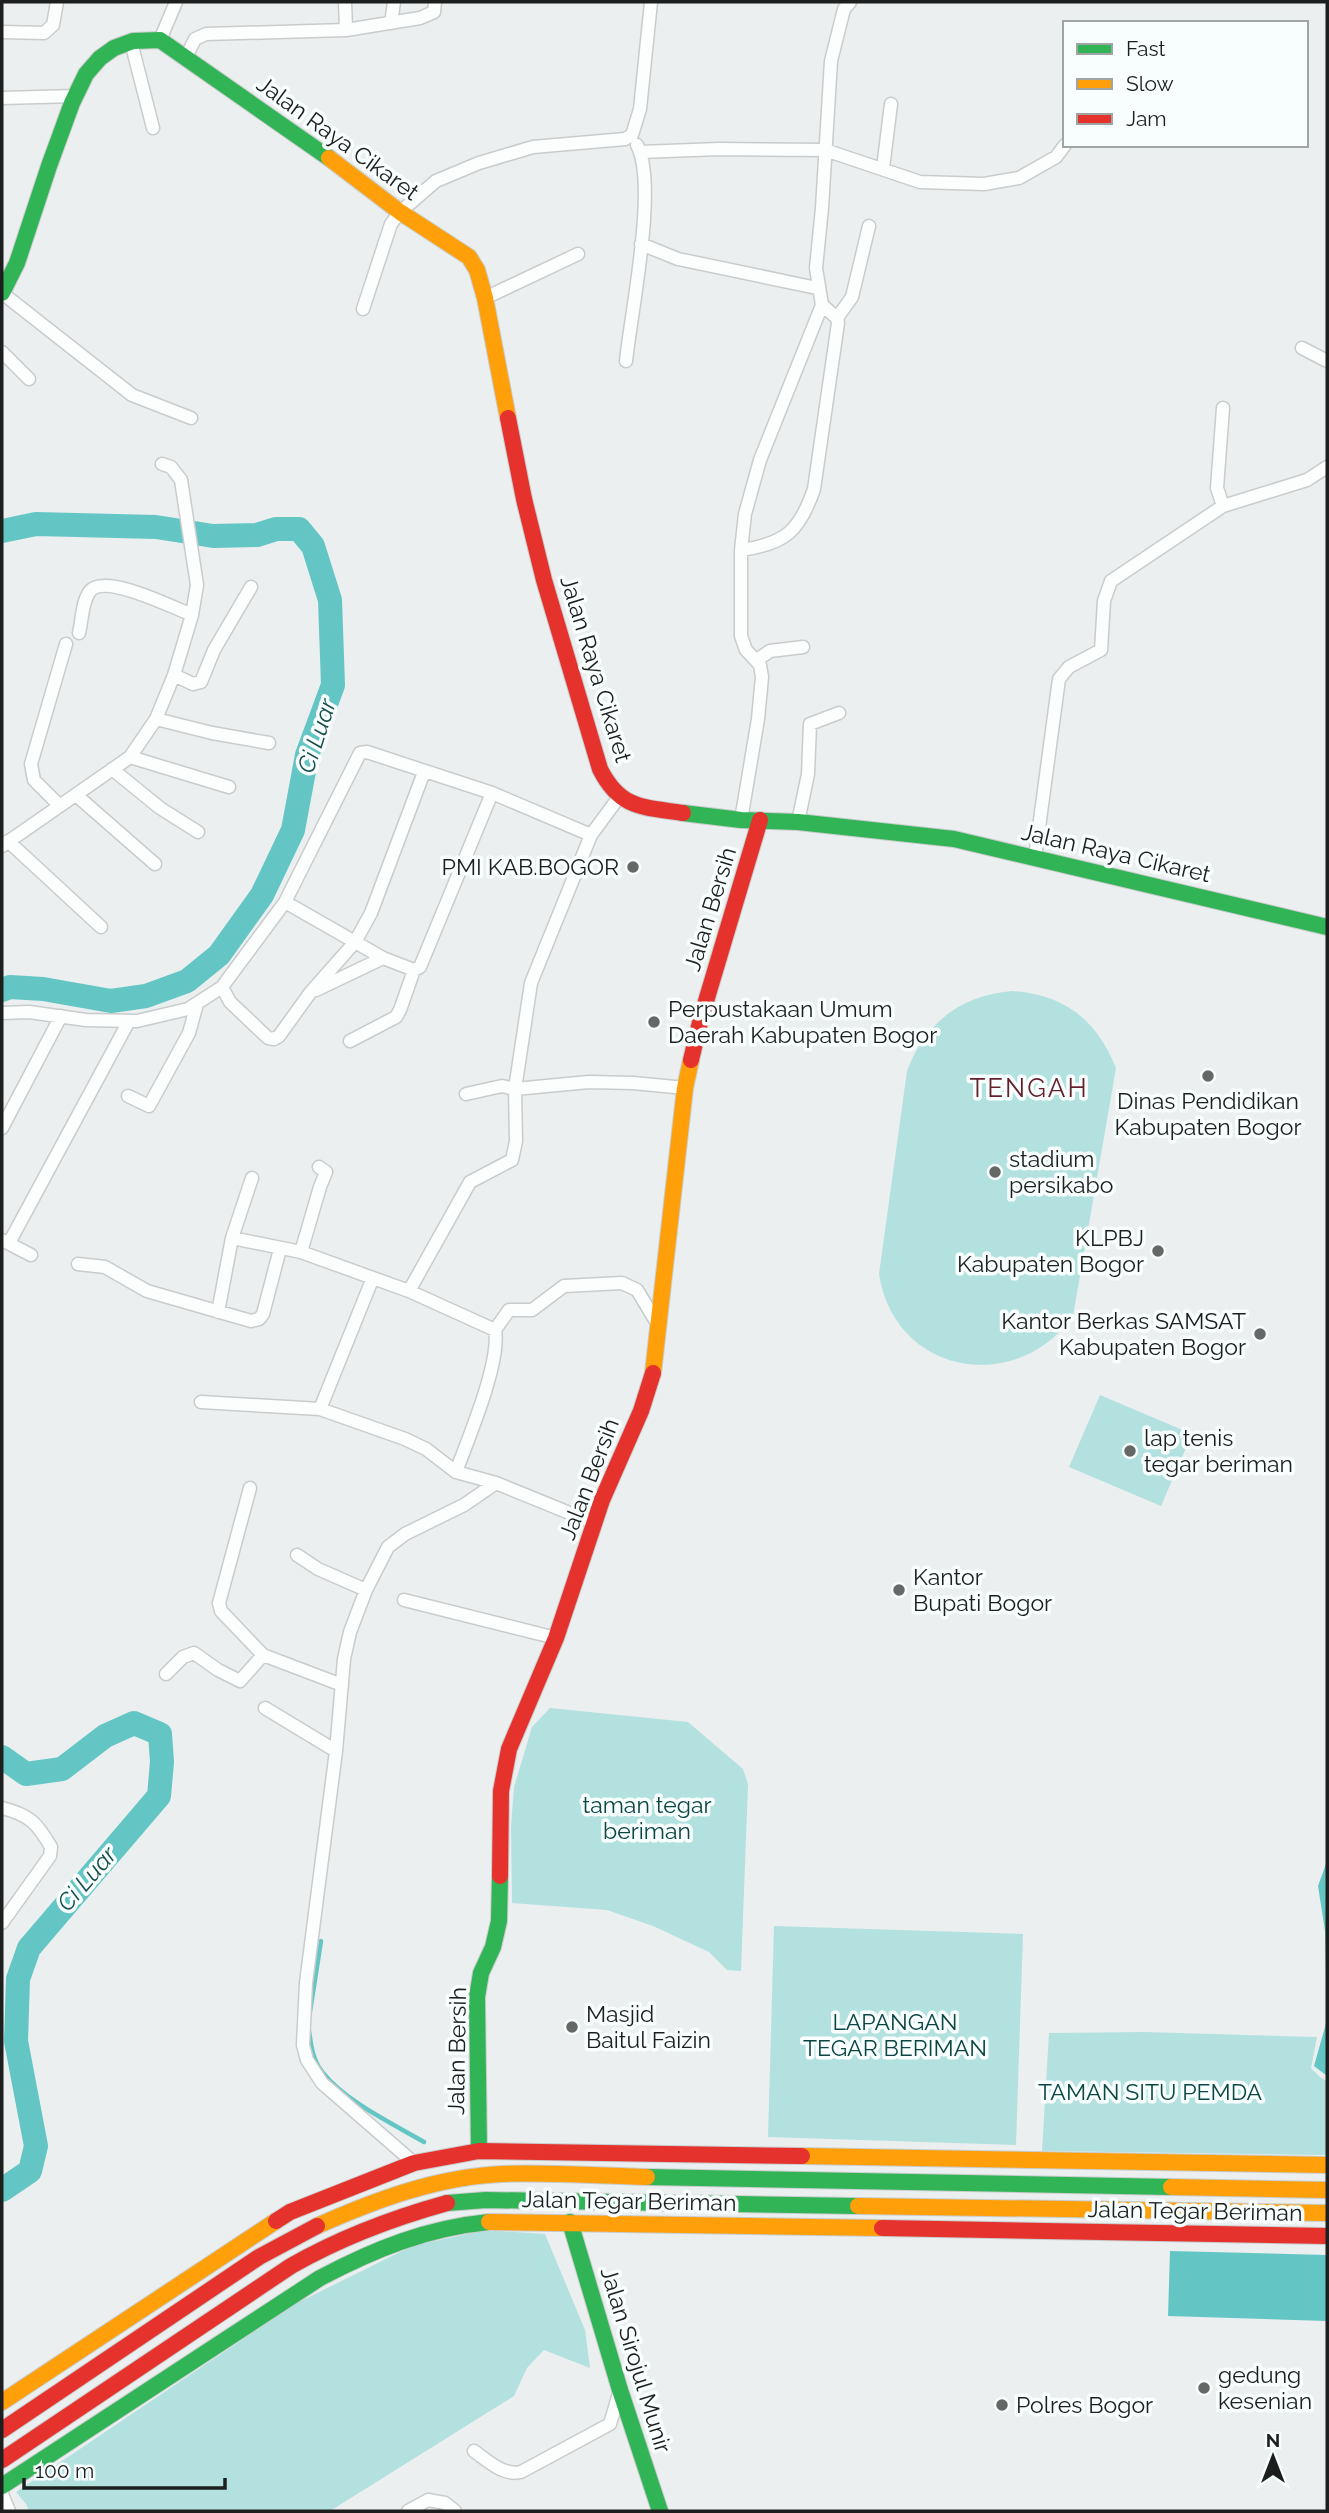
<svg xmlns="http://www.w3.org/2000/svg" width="1329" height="2513" viewBox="0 0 1329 2513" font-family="Raleway,sans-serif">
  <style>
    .green { fill: #b3e1e0 }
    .water { fill: #64c6c4 }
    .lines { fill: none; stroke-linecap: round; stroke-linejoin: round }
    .stream { stroke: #64c6c4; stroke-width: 4.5 }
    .river { stroke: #64c6c4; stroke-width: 24 }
    .street-casing { stroke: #c9cccc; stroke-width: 15 }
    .fast-casing { stroke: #c9cccc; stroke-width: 18 }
    .slow-casing { stroke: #c9cccc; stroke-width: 18 }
    .jam-casing { stroke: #c9cccc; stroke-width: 18 }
    .street { stroke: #fcfdfd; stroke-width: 12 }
    .fast { stroke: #30b455; stroke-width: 16 }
    .slow { stroke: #ff9f0a; stroke-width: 16 }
    .jam { stroke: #e5322d; stroke-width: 16 }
    .poi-dot { fill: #646867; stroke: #f7fefd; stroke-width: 2.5 }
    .labels { text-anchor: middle; stroke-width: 7; stroke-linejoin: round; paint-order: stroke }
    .street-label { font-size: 23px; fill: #1c1f1e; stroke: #f7fefd }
    .poi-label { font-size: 23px; fill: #1c1f1e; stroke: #f7fefd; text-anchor: start }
    .park-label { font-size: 23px; fill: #0b4644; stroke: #f7fefd }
    .water-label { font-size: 24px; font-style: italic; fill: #184f4e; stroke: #f7fefd }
    .quarter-label { font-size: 26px; letter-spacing: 2px; fill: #641f2c; stroke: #f7fefd }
  </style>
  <rect width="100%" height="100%" fill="#ebefef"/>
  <path class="green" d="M1012 991C1065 995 1096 1019 1116 1068L1073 1316C1016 1396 895 1375 879 1274L907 1071C925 1023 961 995 1012 991Z
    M1100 1395 1192 1434 1161 1506 1069 1467Z
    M550 1708 688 1722 743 1769 748 1784 741 1971 727 1970 709 1952 653 1926 607 1910 512 1903 511 1827 514 1787 532 1727Z
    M774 1926 1023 1934 1016 2145 768 2137Z
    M1145 2032 1317 2037 1311 2068 1320 2077 1327 2081V2155L1042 2151 1049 2033Z
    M486 2230 545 2234 585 2330 590 2368 544 2350 527 2368 514 2396 330 2511H29L26 2504 16 2492 295 2304 412 2246Z"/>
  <path class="water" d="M1327 1861V2076L1314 2066 1327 2020 1325 1931 1318 1886Z
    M1170 2251 1327 2255V2321L1168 2316Z"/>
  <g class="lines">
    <path class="stream" d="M310 2012 321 1941
      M309 2031C311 2046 313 2061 323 2073 345 2101 393 2124 424 2142"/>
    <path class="river" d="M2 531 36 524 156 527 213 536 257 535 276 529H299L313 546 330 600 333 685 307 755 293 830 262 895 219 955 187 981 146 996 111 1001 43 989 10 987 2 990
      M2 1757 26 1774 62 1769 105 1736 134 1723 160 1734 162 1762 159 1796 29 1948 18 1979 16 2041 36 2146 30 2171 2 2190"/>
    <defs>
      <path id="street" d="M345 2 346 30
        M391 23 394 2
        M2 32 44 33 53 25 57 2
        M160 40 176 2
        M131 42 153 128
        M186 57 195 39 206 34 346 30 420 18 434 12 435 2
        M2 98 75 96
        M632 135 640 109 651 2
        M640 152 719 149 825 150 920 182 984 184 1019 178 1056 157 1065 145
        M883 168 891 104
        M641 244 678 259 817 288
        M2 293 132 395 191 418
        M485 298 578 254
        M363 309 391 224 400 212 436 181 479 163 533 147 625 139 632 135
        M837 318 852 297 869 226
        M1302 348 1327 361
        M2 352 29 379
        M626 361C631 312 658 185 637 145
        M1223 506 1217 488 1223 408
        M741 550C786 544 800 530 814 489L838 323 837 318 822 305 816 268 822 208 831 61 844 9 850 2
        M79 633C82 621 82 601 90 591 105 573 172 607 192 615
        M757 660 770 651 803 647
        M174 675 193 684 201 682 214 650 251 587
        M156 719 212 733 269 743
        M130 757 229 787
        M112 769 160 808 198 832
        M424 772 371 913 355 942 310 993 279 1036 274 1039 268 1038 230 1002 222 987 285 902 360 753 367 752 492 793 591 835
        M76 795 155 864
        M60 806 34 780 31 764 66 644
        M741 820 758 719 762 677 760 665 746 650 741 636V550L745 514 760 460 822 305
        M798 822 808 774 810 724 839 713
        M8 841 101 927
        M2 846 130 757 156 719 174 675 192 615 197 585 181 480 171 467 162 464
        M1035 857 1059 679 1069 667 1101 650 1104 601 1111 581 1223 506 1307 480 1327 467
        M285 902 383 958
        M316 990 383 958 414 970 420 967 492 793
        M2 1013 29 1012 86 1020 137 1021 188 1009 222 987
        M350 1041 396 1017 400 1010 414 970
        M466 1094 502 1086 515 1089 589 1082 633 1083 685 1088
        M128 1096 149 1106 189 1033 197 1004
        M2 1128 61 1016
        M232 1238 301 1252 409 1291 495 1330C501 1362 468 1439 456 1472
        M2 1240 31 1255
        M9 1243 129 1021
        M301 1252 320 1187 326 1172 319 1167
        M78 1264 105 1267 147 1291 251 1321 259 1319 263 1314 280 1249
        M409 1291 470 1182 512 1160 516 1141 515 1089 531 983 591 835 619 797
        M218 1312 232 1238 252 1178
        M495 1330 509 1310H532L564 1286 622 1283 637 1290 657 1323
        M201 1402 320 1409 372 1280
        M320 1409 405 1439 426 1449 456 1472 496 1483
        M250 1488 219 1603 221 1611 263 1655
        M297 1555 318 1569 366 1590
        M404 1600 556 1638
        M166 1674 183 1657 194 1653 218 1670 240 1681 263 1655 342 1685
        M265 1708 336 1751
        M2 1808C30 1815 37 1823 51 1847L50 1856 2 1923
        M414 2163 322 2083 307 2060 303 2045 306 1983 336 1751 344 1659 350 1632 366 1590 388 1547 405 1534 464 1505 496 1483 594 1523
        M474 2451C488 2461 503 2476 521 2472L610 2424 620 2390
        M2 2494 9 2511
        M408 2511 428 2500 445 2503 455 2511"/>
      <path id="fast" d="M2 293 17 263 49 166 72 103 86 74 100 58 114 48 133 41 160 40 329 158
        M683 813 741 820 798 822 954 839 1327 927
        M479 2151 477 1997 481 1973 493 1947 499 1921 500 1876
        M647 2177 1171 2187
        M447 2203 486 2200 858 2206
        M570 2222 620 2390 660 2511
        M2 2486 320 2278C375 2249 427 2228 489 2222"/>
      <path id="slow" d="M329 158 400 212 469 257 477 270 485 298 508 418
        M653 1373 685 1088 691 1060
        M802 2156 1327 2165
        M1171 2187 1327 2190
        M858 2206 1327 2213
        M489 2222 882 2228
        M317 2226C375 2200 437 2177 502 2174 550 2172 599 2176 647 2177
        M2 2402 276 2221"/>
      <path id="jam" d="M508 418 524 499 544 580 600 769C620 809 643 807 683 813
        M691 1060 701 1018 760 820
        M500 1876 501 1791 509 1749 556 1638 602 1500 641 1411 653 1373
        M276 2221 290 2212 414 2163 479 2151 802 2156
        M882 2228 1327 2236
        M2 2430 259 2257 317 2226
        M2 2460 291 2266C340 2238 393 2218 447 2203"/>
    </defs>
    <use href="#street" class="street-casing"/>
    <use href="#fast" class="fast-casing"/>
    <use href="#slow" class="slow-casing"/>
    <use href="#jam" class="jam-casing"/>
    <use href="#street" class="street"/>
    <use href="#fast" class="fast"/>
    <use href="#slow" class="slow"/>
    <use href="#jam" class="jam"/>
  </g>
  <g class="poi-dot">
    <circle cx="633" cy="867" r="7"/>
    <circle cx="654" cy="1022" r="7"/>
    <circle cx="1208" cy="1076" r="7"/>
    <circle cx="995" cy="1172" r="7"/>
    <circle cx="1158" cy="1251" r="7"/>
    <circle cx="1260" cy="1334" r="7"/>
    <circle cx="1130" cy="1451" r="7"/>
    <circle cx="899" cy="1590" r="7"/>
    <circle cx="572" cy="2027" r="7"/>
    <circle cx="1204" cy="2388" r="7"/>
    <circle cx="1002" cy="2405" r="7"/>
  </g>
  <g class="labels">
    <g class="street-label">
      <text transform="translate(338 138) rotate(36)" y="8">Jalan Raya Cikaret</text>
      <text transform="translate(596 669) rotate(73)" y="8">Jalan Raya Cikaret</text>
      <text transform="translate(1116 853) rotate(13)" y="8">Jalan Raya Cikaret</text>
      <text transform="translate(710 909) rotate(-73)" y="8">Jalan Bersih</text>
      <text transform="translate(589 1479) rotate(-69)" y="8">Jalan Bersih</text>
      <text transform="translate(457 2051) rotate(-89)" y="8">Jalan Bersih</text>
      <text transform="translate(629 2201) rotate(1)" y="8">Jalan Tegar Beriman</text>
      <text transform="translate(1195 2211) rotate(1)" y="8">Jalan Tegar Beriman</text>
      <text transform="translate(636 2360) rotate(73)" y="8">Jalan Sirojul Munir</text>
    </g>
    <g class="poi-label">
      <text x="619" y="875" text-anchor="end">PMI KAB.BOGOR</text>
      <text x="668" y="1017">Perpustakaan Umum<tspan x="668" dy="26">Daerah Kabupaten Bogor</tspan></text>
      <text x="1208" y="1109" text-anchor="middle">Dinas Pendidikan<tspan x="1208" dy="26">Kabupaten Bogor</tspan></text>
      <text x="1009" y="1167">stadium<tspan x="1009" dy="26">persikabo</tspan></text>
      <text x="1144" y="1246" text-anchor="end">KLPBJ<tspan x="1144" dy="26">Kabupaten Bogor</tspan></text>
      <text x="1246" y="1329" text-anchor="end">Kantor Berkas SAMSAT<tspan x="1246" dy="26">Kabupaten Bogor</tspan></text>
      <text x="1144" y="1446">lap tenis<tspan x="1144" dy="26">tegar beriman</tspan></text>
      <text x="913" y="1585">Kantor<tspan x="913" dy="26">Bupati Bogor</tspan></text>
      <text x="586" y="2022">Masjid<tspan x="586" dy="26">Baitul Faizin</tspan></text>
      <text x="1218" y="2383">gedung<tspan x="1218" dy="26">kesenian</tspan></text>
      <text x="1016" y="2413">Polres Bogor</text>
    </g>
    <g class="park-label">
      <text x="647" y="1813">taman tegar<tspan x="647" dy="26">beriman</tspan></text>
      <text x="895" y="2030">LAPANGAN<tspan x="895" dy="26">TEGAR BERIMAN</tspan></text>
      <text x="1150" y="2100">TAMAN SITU PEMDA</text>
    </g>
    <g class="water-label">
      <text transform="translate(317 736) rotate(-72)" y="8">Ci Luar</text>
      <text transform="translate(87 1879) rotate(-49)" y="8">Ci Luar</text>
    </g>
    <g class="quarter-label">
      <text x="1029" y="1097">TENGAH</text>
    </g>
  </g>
  <rect width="1329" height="2513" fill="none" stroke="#1c1f1e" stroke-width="7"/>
  <rect x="1063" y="21" width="245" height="126" fill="#f7fefd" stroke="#9fa5a4" stroke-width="2"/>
  <rect x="1077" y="44" width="35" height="10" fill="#30b455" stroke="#9fa5a4" stroke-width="2"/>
  <text x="1126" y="56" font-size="21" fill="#1c1f1e">Fast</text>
  <rect x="1077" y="79" width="35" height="10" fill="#ff9f0a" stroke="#9fa5a4" stroke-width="2"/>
  <text x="1126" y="91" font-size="21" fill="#1c1f1e">Slow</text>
  <rect x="1077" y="114" width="35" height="10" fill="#e5322d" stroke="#9fa5a4" stroke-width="2"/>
  <text x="1126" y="126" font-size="21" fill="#1c1f1e">Jam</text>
  <g transform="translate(1273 2457)" stroke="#f7fefd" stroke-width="5" paint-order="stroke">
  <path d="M0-5L12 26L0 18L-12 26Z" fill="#1c1f1e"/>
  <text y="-10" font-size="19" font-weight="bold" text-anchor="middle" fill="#1c1f1e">N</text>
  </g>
  <path d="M24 2478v10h201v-10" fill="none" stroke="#1c1f1e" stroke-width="3.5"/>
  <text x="35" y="2478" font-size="21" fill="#1c1f1e" stroke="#f7fefd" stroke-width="5" paint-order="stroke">100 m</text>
</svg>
